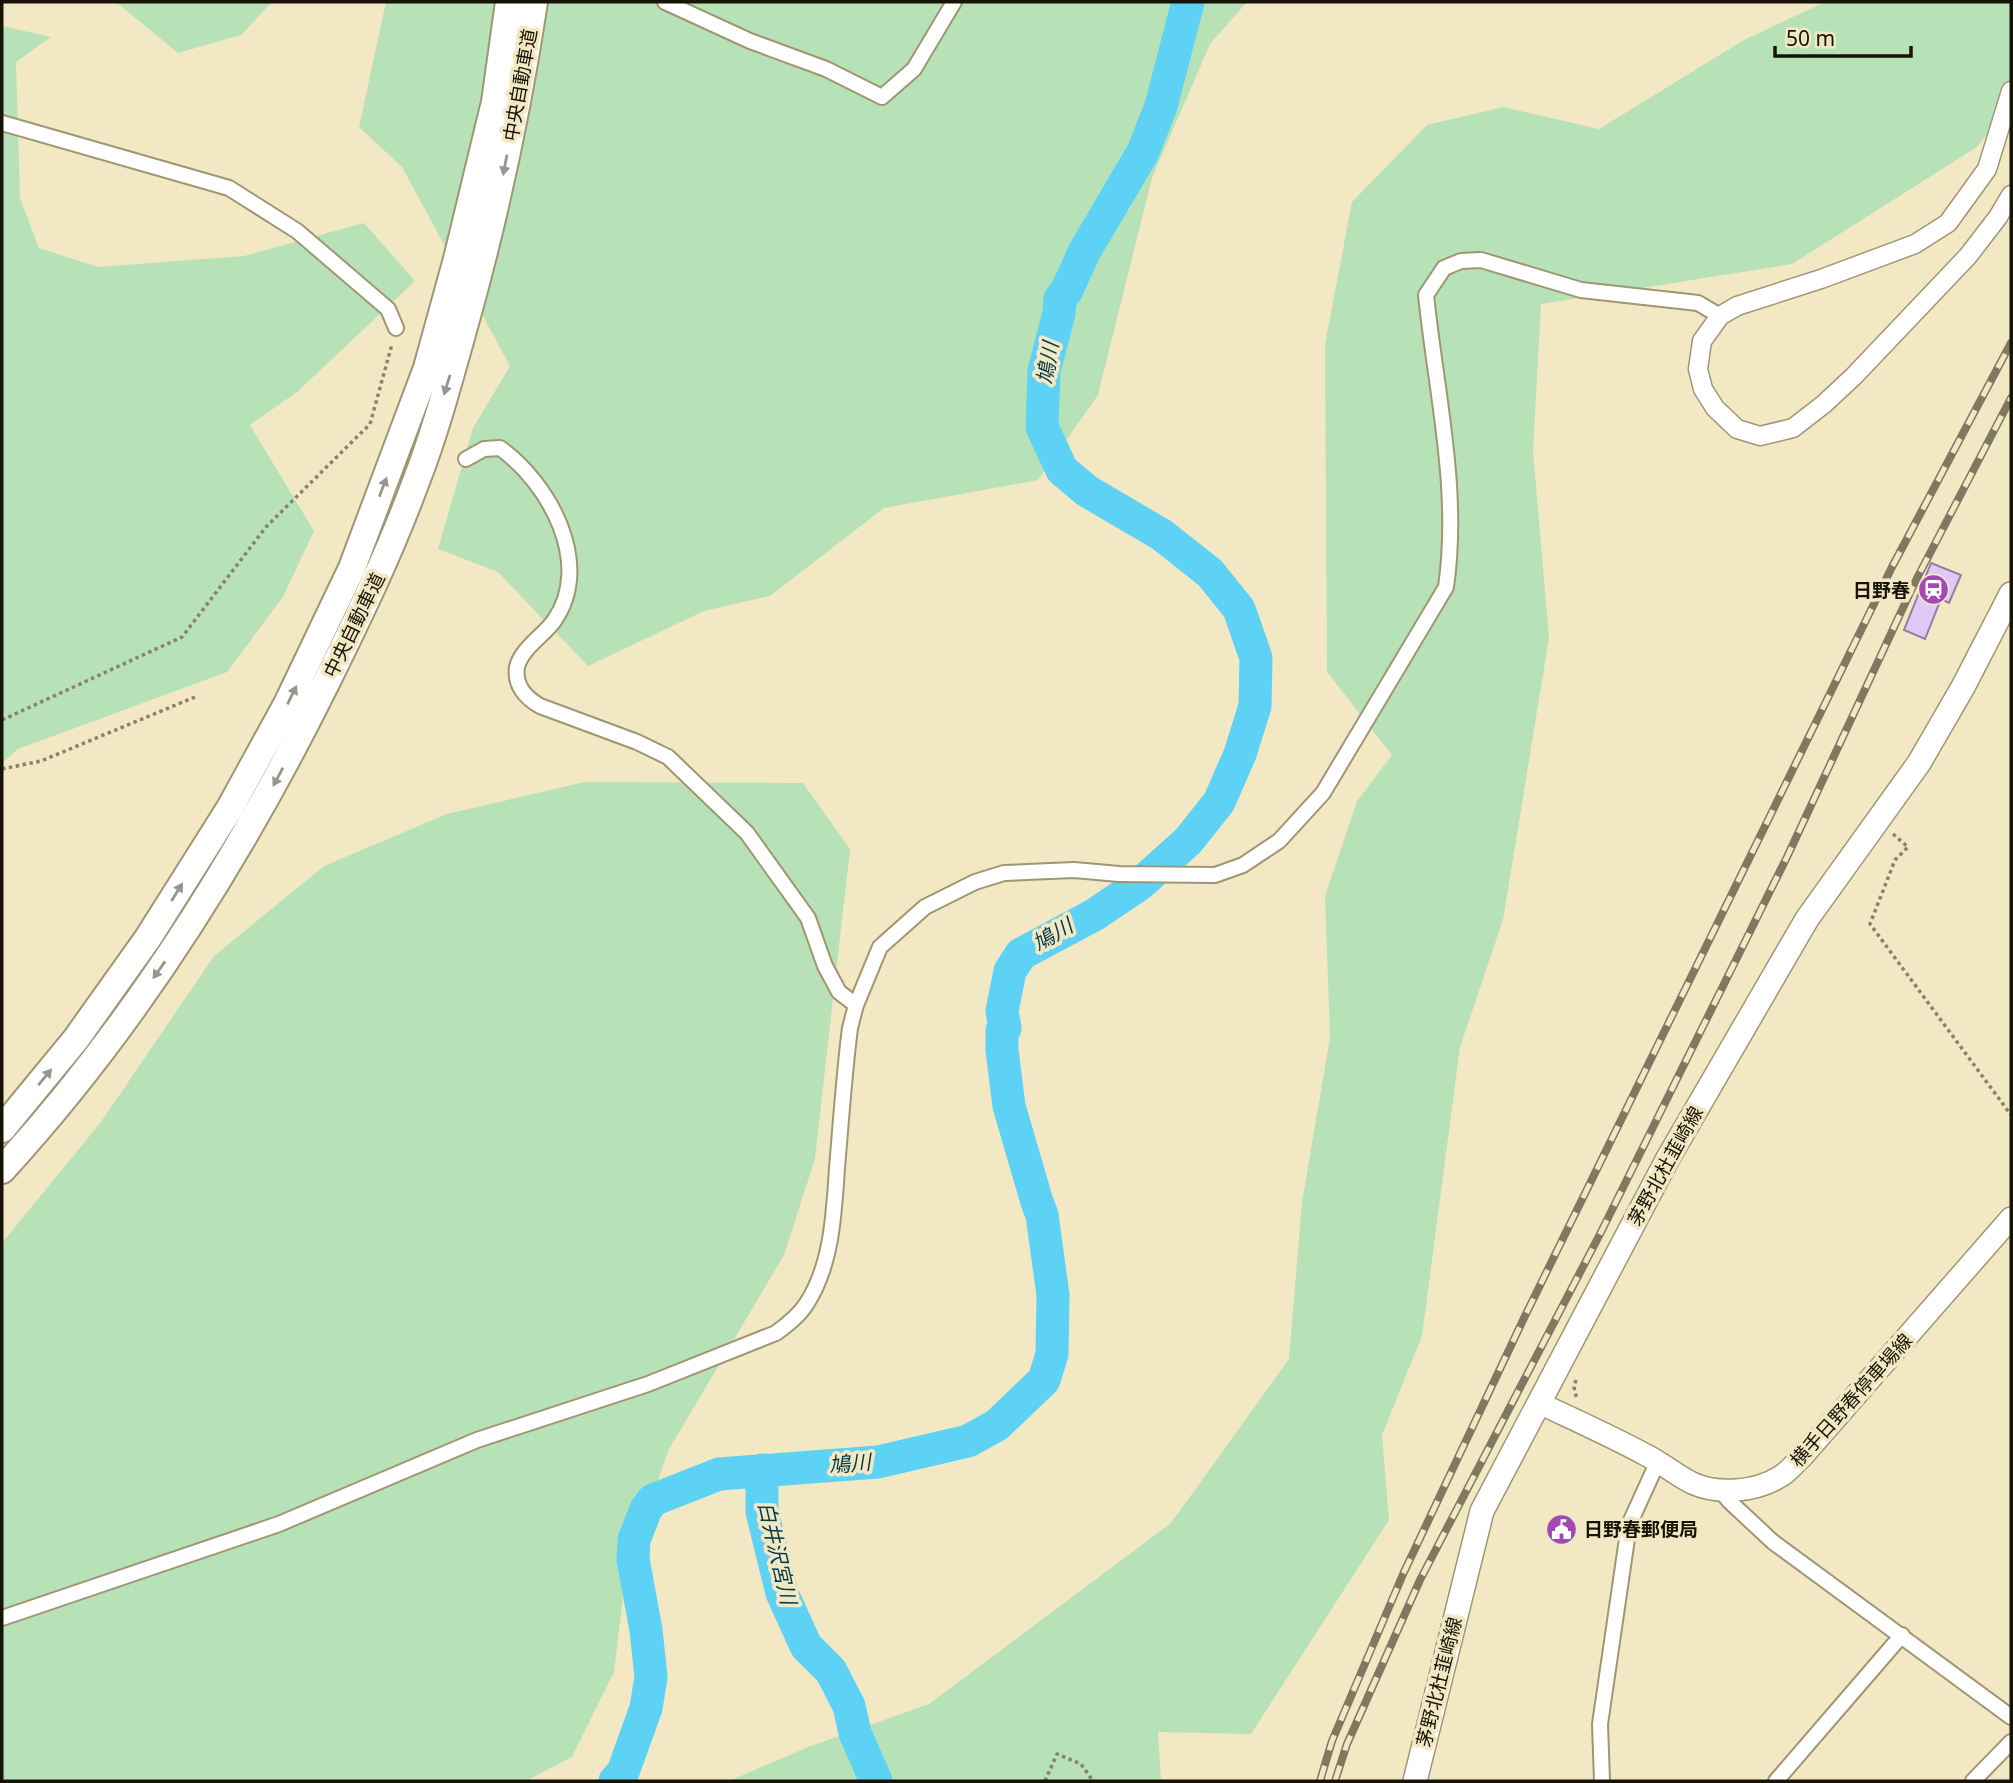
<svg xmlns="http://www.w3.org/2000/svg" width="2013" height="1783" viewBox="0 0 2013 1783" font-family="'Noto Sans','Noto Sans JP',sans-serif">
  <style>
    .green { fill: #b7e2b7 }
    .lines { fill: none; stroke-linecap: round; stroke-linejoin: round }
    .river { stroke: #5dd2f5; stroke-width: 33 }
    .building { fill: #e0c8f7; stroke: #90809f; stroke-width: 2 }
    .minor-casing { stroke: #a09674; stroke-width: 18 }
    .tertiary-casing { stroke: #a09674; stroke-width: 21 }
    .secondary-casing { stroke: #a09674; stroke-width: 24 }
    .primary-casing { stroke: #a09674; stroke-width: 26 }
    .motorway-casing { stroke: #a09674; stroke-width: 30 }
    .path { stroke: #8a8269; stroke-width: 3.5; stroke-dasharray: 3.5 3.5; stroke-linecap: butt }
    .minor { stroke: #fff; stroke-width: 14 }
    .tertiary { stroke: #fff; stroke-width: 18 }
    .secondary { stroke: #fff; stroke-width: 21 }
    .primary { stroke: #fff; stroke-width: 23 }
    .motorway { stroke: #fff; stroke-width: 26 }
    .rail-casing { stroke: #807961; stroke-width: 8 }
    .rail { stroke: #f3e8c4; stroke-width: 5; stroke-dasharray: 16; stroke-linecap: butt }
    .oneway { fill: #97958f }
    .labels { text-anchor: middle; stroke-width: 7; stroke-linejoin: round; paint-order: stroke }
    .street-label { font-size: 19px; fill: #171407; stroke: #f3e8c4 }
    .poi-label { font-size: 19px; font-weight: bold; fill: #171407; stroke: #f3e8c4; text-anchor: end }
    .water-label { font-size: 21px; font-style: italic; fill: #023b49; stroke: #f3e8c4 }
  </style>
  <rect width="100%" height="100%" fill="#f3e8c4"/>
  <path class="green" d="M116 2H272L241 35 178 53Z
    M386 2H1247L1210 44 1152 178 1098 395 1038 480 884 508 770 596 704 611 588 666 498 572 438 549 473 428 510 366 402 167 359 127Z
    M1825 2H2011V102L1977 147 1792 264 1541 304 1533 451 1549 638 1503 920 1460 1047 1422 1336 1382 1435 1389 1520 1251 1734 1158 1732 1161 1781H729L808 1747 929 1704 1171 1523 1289 1359 1302 1202 1330 1038 1325 896 1357 801 1392 755 1327 672 1325 344 1352 202 1427 125 1503 107 1599 129 1744 40Z
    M2 26 51 37 16 62 20 198 39 248 98 267 244 256 364 223 415 281 297 392 250 425 314 531 283 597 227 672 18 749 2 763Z
    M585 782 803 783 850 849 815 1159 784 1255 668 1451 625 1580 614 1672 572 1757 526 1781H2V1243L101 1122 214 956 324 866 447 814Z"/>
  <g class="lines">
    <path class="river" d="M762 1470V1512L782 1593 806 1646 831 1671 849 1706 855 1733 876 1781
      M615 1781 623 1772 646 1708 651 1677 646 1630 633 1559 634 1540 646 1509 653 1500 719 1474 878 1462 968 1441 997 1425 1044 1380 1052 1354 1053 1295 1042 1215 1037 1202 1009 1106 1002 1050V1031L1005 1028 1002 1011 1010 971 1021 954 1094 915 1140 884 1188 841 1219 802 1240 754 1255 706 1256 658 1239 609 1210 573 1162 535 1087 491 1062 470 1042 427 1044 371 1059 313 1060 299 1067 290 1084 252 1143 152 1161 106 1188 2"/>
  </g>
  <path class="building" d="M1931 563 1961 575 1949 603 1941 599 1925 639 1904 630Z"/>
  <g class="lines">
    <defs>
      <path id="minor" d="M665 2 750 41 826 69 882 97 914 69 954 2
        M2 123 229 188 297 231 388 309 396 328
        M466 459 484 449 500 448C549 483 594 564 554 621 544 635 521 649 517 667 514 685 526 698 540 706L637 742 668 757 747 833 808 918 825 966 839 992 856 1005
        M1721 1491 1729 1501 1773 1542 2011 1717
        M2 1618 279 1524 477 1440 648 1384 776 1333C787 1325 799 1316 807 1303 832 1264 834 1213 837 1168 841 1121 844 1075 850 1028L856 1005 880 947 925 907 975 882 1004 873 1074 870 1119 874 1215 875 1243 865 1279 841 1323 793 1446 587C1460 489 1436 392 1426 295L1444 268 1461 261 1481 260 1581 290 1698 303 1720 316
        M1602 1781 1600 1724 1629 1525 1658 1461
        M1776 1781 1902 1635
        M1973 1781 2011 1742"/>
      <path id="tertiary" d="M2011 91 1987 169 1948 223 1915 244 1821 279 1737 306 1720 316 1702 341 1698 369 1703 389 1715 408 1737 429 1760 436 1793 428 1824 404 1854 376 1968 256 1998 217 2011 195"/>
      <path id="secondary" d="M1539 1403C1575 1420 1611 1436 1646 1455 1662 1463 1676 1475 1692 1483 1718 1495 1756 1492 1781 1476 1788 1472 1794 1464 1801 1458L2011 1218"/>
      <path id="primary" d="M1415 1781 1482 1511 1667 1160 1807 919 1919 763 1963 687 2011 594"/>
      <path id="motorway" d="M2 1129 76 1039 148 938 230 808 287 704 352 568 427 368 457 259 495 102 509 2
        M2 1170C134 1026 240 857 327 681 359 616 390 552 415 484 434 436 448 384 462 334 493 225 517 114 534 2"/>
    </defs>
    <use href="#minor" class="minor-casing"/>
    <use href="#tertiary" class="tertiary-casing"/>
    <use href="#secondary" class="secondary-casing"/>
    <use href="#primary" class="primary-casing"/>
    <use href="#motorway" class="motorway-casing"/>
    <path class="path" d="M2 720 182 637 266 527 370 424 392 344
      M2 769 41 761 195 697
      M1893 834 1908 847 1895 860 1870 924 2011 1115
      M1576 1380 1574 1387 1577 1400
      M1045 1781 1057 1754 1081 1764 1093 1781"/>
    <use href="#minor" class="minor"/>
    <use href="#tertiary" class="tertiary"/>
    <use href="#secondary" class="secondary"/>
    <use href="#primary" class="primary"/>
    <use href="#motorway" class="motorway"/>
    <defs>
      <path id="rail" d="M1320 1781 1332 1741 1404 1572 1524 1318 1892 567 2011 343
        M1335 1781 1347 1744 1420 1580 1600 1234 1787 857 1915 582 2011 398"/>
    </defs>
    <use href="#rail" class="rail-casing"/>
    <use href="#rail" class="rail"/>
  </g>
  <defs><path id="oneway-solid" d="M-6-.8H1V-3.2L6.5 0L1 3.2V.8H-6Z" transform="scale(1.75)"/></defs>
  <g class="oneway">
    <use href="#oneway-solid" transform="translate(505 165) rotate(101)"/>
    <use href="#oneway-solid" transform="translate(447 385) rotate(107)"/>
    <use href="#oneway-solid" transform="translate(383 487) rotate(-69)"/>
    <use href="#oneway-solid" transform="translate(292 695) rotate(-64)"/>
    <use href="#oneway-solid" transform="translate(278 777) rotate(118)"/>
    <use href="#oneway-solid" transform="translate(177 892) rotate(-58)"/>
    <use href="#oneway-solid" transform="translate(159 970) rotate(125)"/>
    <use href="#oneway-solid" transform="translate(45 1077) rotate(-51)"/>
  </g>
  <defs>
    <symbol id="station-disc" viewBox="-11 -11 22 22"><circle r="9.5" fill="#a249b4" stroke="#f3e8c4"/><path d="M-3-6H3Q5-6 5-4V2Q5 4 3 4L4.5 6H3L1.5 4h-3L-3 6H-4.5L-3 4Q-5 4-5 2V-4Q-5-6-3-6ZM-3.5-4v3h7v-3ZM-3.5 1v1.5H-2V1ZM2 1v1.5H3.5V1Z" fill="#fff"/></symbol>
    <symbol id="civic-disc" viewBox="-11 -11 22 22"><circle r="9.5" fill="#a249b4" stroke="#f3e8c4"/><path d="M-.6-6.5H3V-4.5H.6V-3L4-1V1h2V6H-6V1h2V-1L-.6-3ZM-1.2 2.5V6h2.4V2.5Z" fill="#fff"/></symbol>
  </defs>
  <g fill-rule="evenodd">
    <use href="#station-disc" x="1916" y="572" width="35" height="35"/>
    <use href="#civic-disc" x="1544" y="1512" width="35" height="35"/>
  </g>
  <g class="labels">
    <g class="street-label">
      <text transform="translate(520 85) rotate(-80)" y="7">中央自動車道</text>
      <text transform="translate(354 625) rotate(-64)" y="7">中央自動車道</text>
      <text transform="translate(1665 1166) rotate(-61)" y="7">茅野北杜韮崎線</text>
      <text transform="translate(1851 1400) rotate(-48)" y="7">横手日野春停車場線</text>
      <text transform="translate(1439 1682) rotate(-76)" y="7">茅野北杜韮崎線</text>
    </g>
    <g class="poi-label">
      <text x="1910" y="597">日野春</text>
      <text x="1584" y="1536" text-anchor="start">日野春郵便局</text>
    </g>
    <g class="water-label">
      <text transform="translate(1048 363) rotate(-81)" y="7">鳩川</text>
      <text transform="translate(1053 935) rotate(-31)" y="7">鳩川</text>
      <text transform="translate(850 1464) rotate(-5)" y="7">鳩川</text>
      <text transform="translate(777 1553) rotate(77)" y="7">白井沢宮川</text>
    </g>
  </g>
  <rect width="2013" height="1783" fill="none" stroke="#171407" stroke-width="7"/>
  <path d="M1775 46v10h136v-10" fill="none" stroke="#171407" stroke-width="3.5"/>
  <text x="1786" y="46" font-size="21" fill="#171407" stroke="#f3e8c4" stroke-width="5" paint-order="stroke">50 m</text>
</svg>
